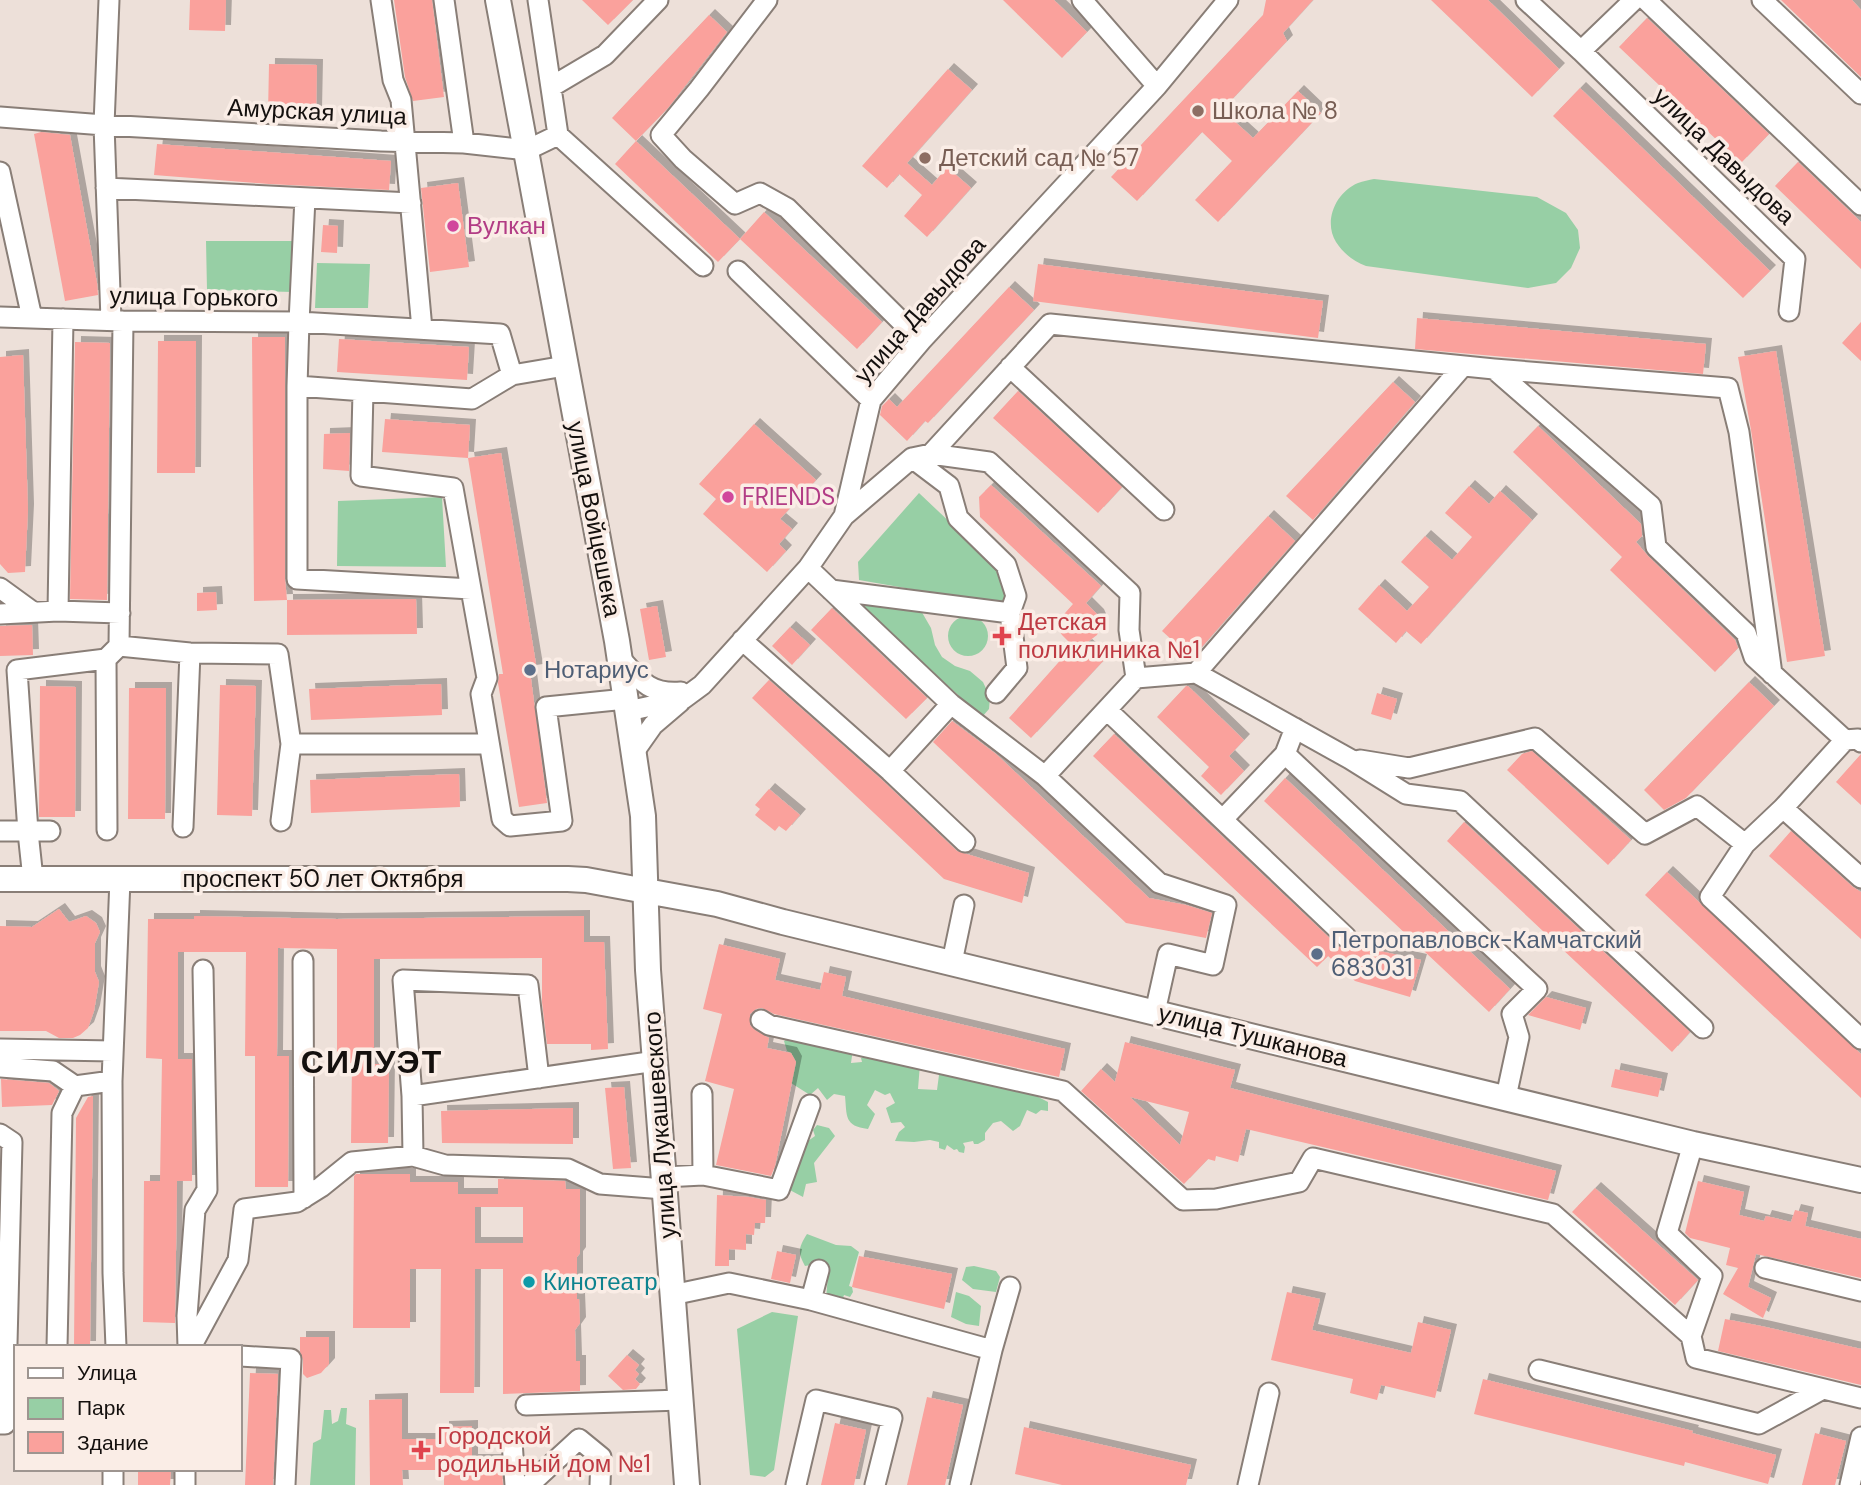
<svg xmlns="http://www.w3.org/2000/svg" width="1861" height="1485" viewBox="0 0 1861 1485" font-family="'DM Sans',sans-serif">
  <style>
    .green { fill: #97cfa5 }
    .building { fill: #faa19c; fill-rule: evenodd; filter: url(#shadow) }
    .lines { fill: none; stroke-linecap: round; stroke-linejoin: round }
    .minor-casing { stroke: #897e77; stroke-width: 23 }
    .major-casing { stroke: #897e77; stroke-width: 28 }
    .minor { stroke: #fff; stroke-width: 19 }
    .major { stroke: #fff; stroke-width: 24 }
    .education-dot { fill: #8d6e63; stroke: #faede6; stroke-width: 2.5 }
    .hotel-dot { fill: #d1479c; stroke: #faede6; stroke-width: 2.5 }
    .health-dot { fill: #e0444e; stroke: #faede6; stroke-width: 2.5 }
    .service-dot { fill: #5c6f8a; stroke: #faede6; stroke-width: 2.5 }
    .culture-dot { fill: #0f9aa8; stroke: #faede6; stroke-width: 2.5 }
    .labels { text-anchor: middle; stroke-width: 7; stroke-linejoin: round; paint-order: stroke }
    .education-label { font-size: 24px; fill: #785e54; stroke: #faede6; text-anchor: start }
    .street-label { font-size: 24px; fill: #14100e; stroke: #faede6 }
    .hotel-label { font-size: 24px; fill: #b23c85; stroke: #faede6; text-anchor: start }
    .health-label { font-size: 24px; fill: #be3a42; stroke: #faede6; text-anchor: start }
    .service-label { font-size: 24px; fill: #4e5e75; stroke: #faede6; text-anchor: start }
    .culture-label { font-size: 24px; fill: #0d838f; stroke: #faede6; text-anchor: start }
    .district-label { font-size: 32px; font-weight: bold; letter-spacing: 2px; fill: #14100e; stroke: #faede6 }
  </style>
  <defs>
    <filter id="shadow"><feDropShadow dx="6" dy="-6" stdDeviation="0" flood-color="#0004"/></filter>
  </defs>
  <rect width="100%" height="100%" fill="#ede0d9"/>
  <path class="green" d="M1374 179 1537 197 1566 213 1578 230 1580 248 1571 268 1556 283 1528 288 1366 266C1354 262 1343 253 1336 242 1323 221 1336 192 1358 183 1363 181 1369 180 1374 179Z
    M206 241H294L293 292 207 290Z
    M317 263 370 264 368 308H315Z
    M919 493 993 563 1010 599 997 604 859 580 858 562Z
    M442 497 446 567 337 566 338 501Z
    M872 601 920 609 931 628 935 645 942 657 955 666 970 671 983 682 990 697 989 709 982 717 860 605Z
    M948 636a20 20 0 1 1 40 0a20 20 0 1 1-40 0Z
    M794 1035 853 1049 851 1063 862 1062 861 1058 866 1056 920 1064 918 1089 937 1090 939 1075 946 1071 994 1079 1001 1088 1011 1083 1048 1102V1111L1041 1110 1036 1114 1027 1110 1020 1126 1013 1131 1001 1121 993 1123 985 1133V1140L978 1144H974L973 1141 963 1143 965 1147 964 1153 959 1152 957 1149 954 1150 947 1145 945 1150 939 1148V1142L930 1140 914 1142 895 1141 899 1132 905 1127 901 1122 891 1123 886 1108 895 1103 890 1093 885 1095 875 1090 867 1105 875 1114 868 1129C844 1126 847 1116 845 1096L834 1094 827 1100 818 1088 810 1095 791 1083 796 1062 791 1053 787 1051 784 1041Z
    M817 1125 829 1128 835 1136 814 1163 817 1182 806 1184 803 1197 786 1188 802 1139 808 1141 815 1136 813 1130Z
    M807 1234 836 1245 851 1246 859 1252 849 1286 852 1287 853 1292 850 1297 844 1295 841 1304 826 1299 828 1275 816 1264 805 1266C797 1252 799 1247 807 1234Z
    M974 1266 996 1271 1000 1277 996 1292 973 1289 962 1280 966 1267Z
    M956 1292 969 1296 981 1306 979 1326 966 1324 951 1317Z
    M772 1312 798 1316 774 1470 765 1477 750 1475 737 1329Z
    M341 1408H347L346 1424 356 1428 355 1485H310L313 1443 321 1439 324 1410H331L332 1424 338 1421Z"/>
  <path class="building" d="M190 0H226L225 31 189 30Z
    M394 0H432L444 97 413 101 405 77Z
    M582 0H633L608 25Z
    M1003 0H1054L1087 32 1062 58Z
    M1266 0H1313L1283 33 1287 41 1222 110 1253 138 1298 91 1321 113 1218 222 1195 200 1232 161 1202 132 1137 201 1111 177 1263 15Z
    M1431 0H1488L1559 69 1532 97Z
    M1781 0H1852L1861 10V77Z
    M709 15 727 32 668 108 636 141 612 118Z
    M1647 18 1769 134 1741 163 1619 47Z
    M269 64 317 65 316 115 268 114Z
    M948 69 972 90 907 163 932 185 947 167 971 188 927 237 904 216 922 195 899 174 887 188 862 166Z
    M1580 88 1770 271 1743 298 1553 116Z
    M41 132 70 135 97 283 98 295 65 301 34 134Z
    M636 141 740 239 718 262 615 164Z
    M157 144 391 161 389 190 269 184 154 175Z
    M1798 162 1861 222V269L1775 186Z
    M458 183 469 267 430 272 421 188Z
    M764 212 882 322 857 349 740 239Z
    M323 225 338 226 337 253 321 252Z
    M1038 264 1323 301 1318 338 1033 301Z
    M1009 287 1034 310 928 423 925 421 907 441 880 415 882 406 889 399 897 407Z
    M1417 318 1706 344 1703 374 1415 349Z
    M1861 322V361L1842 343Z
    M252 337H285V579L287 600 254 601Z
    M339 339 469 347 467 380 337 372Z
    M158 341H196L195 473H157Z
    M75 342 110 343 107 600 70 599Z
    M1776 351 1825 656 1787 662 1751 430 1738 357Z
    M23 355 28 510 25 572 8 573 0 564V357Z
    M1393 382 1415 402 1313 520 1286 496Z
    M1018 391 1122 487 1098 513 993 418Z
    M385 419 470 425 468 458 382 452Z
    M754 424 816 480 780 519 792 529 779 544 786 551 767 572 703 514 716 499 699 484Z
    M1538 426 1641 524 1642 536 1636 542 1648 556 1735 640 1738 648 1715 672 1610 570 1622 557 1513 452Z
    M350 433 349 471 323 469 324 434Z
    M501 453 537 670 530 671 547 803 519 807 498 683 499 674H503L468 458Z
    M991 485 1101 586 1086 603 1098 615 1101 622 1100 628 1097 635 1085 644 1104 660 1031 738 1009 718 1073 646 1062 635 1058 629V621L1073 604 980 517 979 497Z
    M1469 486 1489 504 1500 491 1532 520 1421 644 1406 631 1396 643 1358 609 1379 585 1407 611 1429 587 1401 562 1425 536 1452 560 1472 537 1445 513Z
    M1268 516 1295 541 1192 658 1162 631Z
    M216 592 217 610 197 611V593Z
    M416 599 417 634 287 635V600Z
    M657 606 666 657 649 660 640 609Z
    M832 608 927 698 906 719 811 630Z
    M32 625 33 655 0 656V626Z
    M790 627 810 645 792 665 772 646Z
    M769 680 882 780 957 851 1029 873 1022 903 944 879 752 698Z
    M1749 682 1774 706 1686 798 1664 810 1644 790Z
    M441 684 442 715 311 720 309 689Z
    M220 685 256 686 252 816 217 815Z
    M40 686 76 687 75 817H39Z
    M1186 686H1188L1244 740 1229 756 1244 771 1221 795 1201 776 1209 767 1157 717Z
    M129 688H166L165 819H128Z
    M1377 693 1397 699 1391 720 1371 714Z
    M952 721 996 754 1149 898 1186 905 1212 913 1206 938 1126 923 933 742Z
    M1114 734 1338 946 1344 949 1350 948 1355 945 1358 940 1366 948 1421 960 1410 997 1355 981 1328 956 1317 967 1093 756Z
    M1532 751 1631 840 1608 865 1507 770 1522 754Z
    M1861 754V805L1836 782Z
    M459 774 460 807 311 813 310 780Z
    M1285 778 1510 989 1489 1012 1264 801Z
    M769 789 800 815 786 831 779 826 775 831 755 815 760 809 755 805Z
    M1464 822 1690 1032 1672 1052 1447 841Z
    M1791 831 1853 887 1861 892V939L1769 856Z
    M1667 872 1861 1054V1098L1645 895Z
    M59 909 69 922 86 916 96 923 100 932 95 943V972L99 982 94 1011 88 1028 80 1035 73 1038H59L46 1031H0V926L32 927Z
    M194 916 337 919 584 916V942H604L608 1049 591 1050V1044H547L542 1002V958L374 959V1064H389L388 1143H351L352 1063H337V949L278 948 277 1056H289L288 1187H255V1056H245L246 952H178V1059H192V1181H177L175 1323 143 1322 144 1181H160L162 1059 146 1058 148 919H194Z
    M719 944 780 959 775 980 820 990 824 972 846 977 842 996 1065 1049 1059 1077 774 1014 762 1008 756 1009 750 1014V1025L755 1030 769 1038 767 1048 791 1053 796 1062 775 1166 771 1176 716 1165 734 1089 705 1081 722 1014 703 1009Z
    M1546 997 1586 1008 1580 1030 1528 1015Z
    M1125 1042 1235 1070 1230 1088 1556 1171 1548 1200 1246 1129 1238 1162 1216 1156 1215 1161 1208 1159 1184 1184 1081 1091 1101 1069 1115 1082ZM1130 1097 1189 1112 1180 1145Z
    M1615 1069 1662 1079 1658 1097 1611 1087Z
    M1 1079 49 1083 59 1091 52 1105 2 1107Z
    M624 1087 631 1168 613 1169 605 1088Z
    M93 1096 90 1347H74L76 1118 88 1097Z
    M573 1108V1144L442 1143 441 1111Z
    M356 1174H410V1182H458V1194H498V1179L565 1181 566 1189H580V1253L577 1257V1299H579L580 1323 575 1330 576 1361H580V1391L503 1394V1269H475L474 1393H440L441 1269H410V1328H353L354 1176ZM475 1207H523V1243H475Z
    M1698 1181 1744 1192 1739 1215 1764 1221 1766 1216 1791 1222 1795 1210 1808 1213 1805 1226 1861 1239V1278L1756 1254 1748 1287 1771 1298 1763 1318 1723 1294 1738 1268 1726 1265 1730 1248 1690 1238 1685 1233Z
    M1595 1188 1698 1280 1675 1305 1572 1212Z
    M717 1195 749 1197 766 1200 765 1223H755L754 1235 746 1234V1250L729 1249V1266H715Z
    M777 1251 796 1255 790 1283 771 1279Z
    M859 1256 952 1274 944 1309 852 1287Z
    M1287 1292 1320 1299 1312 1330 1411 1353 1418 1322 1451 1330 1435 1398 1381 1385 1377 1400 1350 1393 1353 1379 1271 1360Z
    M1725 1319 1761 1326 1861 1349V1385L1718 1351Z
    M300 1337H329V1364L321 1373 307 1378 303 1374V1360L300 1352Z
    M627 1355 639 1365 635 1370 639 1374 635 1379 640 1384 636 1389 623 1390 608 1376Z
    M250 1373 278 1374 273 1485H245Z
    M1483 1379 1693 1431 1692 1433 1776 1455 1768 1484 1685 1462 1684 1466 1474 1414Z
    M927 1397 963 1405 945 1485H907Z
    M402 1399V1439H443V1427L472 1426V1460H501L503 1485H444V1470H402L403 1485H370L369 1400Z
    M835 1423 866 1430 854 1485H821Z
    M1024 1427 1191 1465 1186 1485H1062L1015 1474Z
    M1815 1433 1846 1441 1835 1485H1802Z
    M138 1469H171L170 1485H138Z"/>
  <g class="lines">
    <defs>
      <path id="minor" d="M109 0 104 125 111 320
        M381 0 393 80 401 100 422 329
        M444 0 464 143
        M767 0 699 89 661 135 683 159 735 204 760 193 787 208 921 341
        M1082 0 1157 86
        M1526 0 1581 51
        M1634 0 1581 51 1795 259 1789 311
        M1646 0 1861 205
        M1762 0 1861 94
        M551 87 605 55 658 0
        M0 117 104 125 381 141 464 143 527 150 558 135 538 0
        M558 135 703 266
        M0 172 32 318
        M106 188 411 203
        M305 198 299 322 500 334 512 375
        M738 271 871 400
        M0 317 123 321 299 322 297 386 472 399 512 375 565 366
        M1010 367 1164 510
        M1494 369 1651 506 1656 547 1746 633 1754 657 1845 740
        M297 386V579L471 589 453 488 361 476 363 391
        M931 454 989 462 1130 593 1129 630 1136 678
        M844 516 912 458 931 454 1050 324 1494 369 1728 388 1739 432 1772 674
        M808 568 951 704 1045 776 1159 883 1226 905 1213 965 1168 954 1155 1012
        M0 588 33 612
        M471 589 487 678 481 694 502 819 510 826 562 821 546 707 626 699
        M831 590 1010 613 1016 596 1006 565 958 518 949 486 912 458
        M58 611 63 319
        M0 614 58 611 120 613
        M742 640 890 771 965 842
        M119 646 123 321
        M619 657C639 679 649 695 681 692
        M106 659 119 646 190 653 278 654 291 744H489
        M1196 673 1463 366
        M996 693 1017 668 1010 613
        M1107 710 1346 937
        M628 711 683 699 702 685 808 568 844 516 871 400 921 341 1157 86 1228 0
        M1295 728 1285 754 1537 989 1512 1014 1519 1037 1506 1097
        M1861 742 1858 739 1845 740 1783 808 1745 844 1710 897 1861 1039
        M634 752 653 725 680 702
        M1360 760 1409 768 1535 738 1645 834 1697 806 1745 844
        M890 771 951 704
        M1045 776 1136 678 1196 673 1350 759 1406 794 1460 801 1703 1028
        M1783 808 1861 878
        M1223 819 1285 754
        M281 821 291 744
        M183 827 190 653
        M0 831H50
        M33 879 28 832 17 670 106 659 107 830
        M303 961 304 1198
        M952 962 964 905
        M761 1020 769 1025 1063 1091 1183 1200 1216 1199 1299 1182 1313 1158 1553 1214 1691 1336 1712 1276 1667 1233 1693 1144
        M0 1049 113 1051
        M0 1067 53 1071 75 1086
        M702 1094 703 1175
        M412 1096 403 980 528 985 539 1078
        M0 1134 12 1142 5 1424H0
        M413 1156 412 1096 656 1061
        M664 1177 703 1175 779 1190 810 1105
        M1765 1268 1861 1291
        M672 1295 729 1283 811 1300 992 1350
        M811 1300 819 1270
        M1691 1336 1696 1358 1861 1398
        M57 1347 62 1113 75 1086 112 1081
        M116 1347 113 1273 112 1081 120 879
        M188 1347 187 1316 195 1210 207 1190 203 970
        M191 1347 238 1260 244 1209 297 1202 321 1187 352 1162 413 1156 445 1165 568 1169 600 1184 664 1189
        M240 1356 291 1359 285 1485
        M1539 1370 1759 1424 1823 1389
        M526 1405 681 1400
        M512 1441 515 1485
        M113 1485V1469
        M185 1485V1469
        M529 1485 579 1439 601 1457 600 1485
        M796 1485 816 1400 892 1418 875 1485
        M960 1485 992 1350 1010 1287
        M1248 1485 1269 1393
        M1850 1485 1861 1437"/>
      <path id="major" d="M498 0 617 641 643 816 648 970 687 1485
        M0 879H568L586 880 717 904 783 922 1693 1144 1861 1180"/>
    </defs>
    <use href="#minor" class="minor-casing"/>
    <use href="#major" class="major-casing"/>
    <use href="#minor" class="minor"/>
    <use href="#major" class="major"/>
  </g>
  <g class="education-dot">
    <circle cx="1198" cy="111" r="7"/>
    <circle cx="925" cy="158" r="7"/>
  </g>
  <g class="hotel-dot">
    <circle cx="453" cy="226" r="7"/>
    <circle cx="728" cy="497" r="7"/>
  </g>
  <g class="health-dot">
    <path d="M998.5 625.5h7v7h7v7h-7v7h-7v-7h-7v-7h7z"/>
    <path d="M417.5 1439.5h7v7h7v7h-7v7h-7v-7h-7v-7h7z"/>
  </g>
  <g class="service-dot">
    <circle cx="530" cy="670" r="7"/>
    <circle cx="1317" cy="954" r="7"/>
  </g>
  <circle class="culture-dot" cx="529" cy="1282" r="7"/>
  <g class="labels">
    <g class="education-label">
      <text x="1212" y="119">Школа № 8</text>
      <text x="939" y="166">Детский сад № 57</text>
    </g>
    <g class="street-label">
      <text transform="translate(317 112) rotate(3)" y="8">Амурская улица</text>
      <text transform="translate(1724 156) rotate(44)" y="8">улица Давыдова</text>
      <text transform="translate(194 297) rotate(1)" y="8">улица Горького</text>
      <text transform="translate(920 310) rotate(-49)" y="8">улица Давыдова</text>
      <text transform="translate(594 519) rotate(79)" y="8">улица Войцешека</text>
      <text x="323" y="887">проспект 50 лет Октября</text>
      <text transform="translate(1253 1036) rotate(14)" y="8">улица Тушканова</text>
      <text transform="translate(660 1125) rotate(-94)" y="8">улица Лукашевского</text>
    </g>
    <g class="hotel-label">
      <text x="467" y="234">Вулкан</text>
      <text x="742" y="505">FRIENDS</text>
    </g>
    <g class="health-label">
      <text x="1018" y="630">Детская<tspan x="1018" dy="28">поликлиника №1</tspan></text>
      <text x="437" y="1444">Городской<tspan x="437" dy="28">родильный дом №1</tspan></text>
    </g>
    <g class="service-label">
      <text x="544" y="678">Нотариус</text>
      <text x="1331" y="948">Петропавловск-Камчатский<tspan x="1331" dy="28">683031</tspan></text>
    </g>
    <g class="culture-label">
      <text x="543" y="1290">Кинотеатр</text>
    </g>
    <g class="district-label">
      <text x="372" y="1073">СИЛУЭТ</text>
    </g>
  </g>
  <rect x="14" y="1345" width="228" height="126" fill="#faede6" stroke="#9e9590" stroke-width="2"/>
  <rect x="28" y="1368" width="35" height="10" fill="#ffffff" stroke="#9e9590" stroke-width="2"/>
  <text x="77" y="1380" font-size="21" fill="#14100e">Улица</text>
  <rect x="28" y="1398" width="35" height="21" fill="#97cfa5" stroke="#9e9590" stroke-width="2"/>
  <text x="77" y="1415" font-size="21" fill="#14100e">Парк</text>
  <rect x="28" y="1432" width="35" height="21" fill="#faa19c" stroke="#9e9590" stroke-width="2"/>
  <text x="77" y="1450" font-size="21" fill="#14100e">Здание</text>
</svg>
